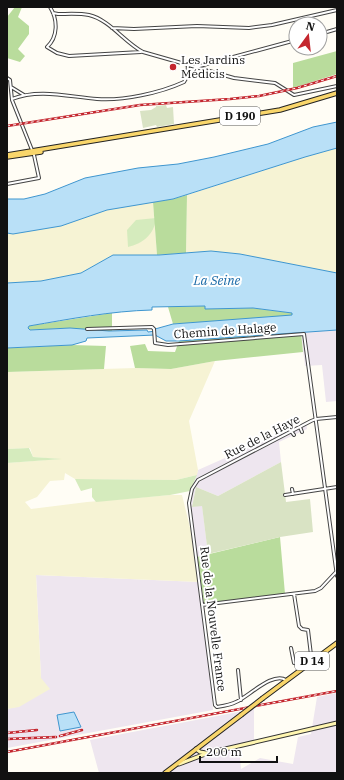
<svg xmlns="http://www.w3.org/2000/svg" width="344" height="780" viewBox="0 0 344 780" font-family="'IBM Plex Serif',serif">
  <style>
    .industrial { fill: #eee6ef }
    .farmland { fill: #f6f3d4 }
    .green { fill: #d5ebbd }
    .forest { fill: #b9dc9c }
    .cemetery { fill: #d9e3c4 }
    .water { fill: #b9e0f7; stroke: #3f96cf; fill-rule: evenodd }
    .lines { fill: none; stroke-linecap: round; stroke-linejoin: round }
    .street-casing { stroke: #444; stroke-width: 4 }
    .secondary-casing { stroke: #333; stroke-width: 5 }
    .primary-casing { stroke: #222; stroke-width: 5.5 }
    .street { stroke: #fff; stroke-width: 2 }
    .secondary { stroke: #fff6b0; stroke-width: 3 }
    .primary { stroke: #f9d66b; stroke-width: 3.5 }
    .rail-casing { stroke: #c4262e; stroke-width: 2.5 }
    .rail { stroke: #fff; stroke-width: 1; stroke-dasharray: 3; stroke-linecap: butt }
    .primary-bridge-casing { stroke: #222; stroke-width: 5.5; stroke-linecap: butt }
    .primary-bridge { stroke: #f9d66b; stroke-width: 3.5 }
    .poi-dot { fill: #c4262e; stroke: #fff; stroke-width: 1.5 }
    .labels { text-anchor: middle; stroke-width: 4; stroke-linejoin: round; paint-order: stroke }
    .shield { fill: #fff; stroke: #585858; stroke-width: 1 }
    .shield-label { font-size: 11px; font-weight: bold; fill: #111 }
    .poi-label { font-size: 12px; fill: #111; stroke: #fff; text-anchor: start }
    .street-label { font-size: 12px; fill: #111; stroke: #fff }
    .water-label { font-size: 13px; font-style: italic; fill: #1768a6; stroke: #fff }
  </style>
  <rect width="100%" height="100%" fill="#fffdf5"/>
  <path class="industrial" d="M337 330V401L326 402 322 365 305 366 301 332Z
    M306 422 307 429 279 442 281 462 218 496 196 487 192 507 202 505 208 554 197 557 189 500 198 470Z
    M36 575 200 582 204 603 213 710 7 748V709L19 706 41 679Z
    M337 693V773H99L90 740 254 709V741L239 744 241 769 260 758 293 764 298 737 311 734 317 697Z"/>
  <path class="farmland" d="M337 148V273L240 254 211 251 186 253 187 195 305 157Z
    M153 202 157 255H113L81 273 41 281 7 283V233L13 234 61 226 107 210Z
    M215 361 189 421 198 470 197 475 176 480 75 479 65 473 64 480 50 481 37 497 25 502 31 509 87 502 170 495H182L197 556 200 582 36 575 41 678 50 689 19 707 7 709V463L58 459 33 457 30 448 7 449V372L135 368 171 369Z"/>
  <path class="green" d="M156 218C155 234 142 244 128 247L127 230 136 220Z
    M29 448 33 457 62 459 7 463V449Z
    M197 475 190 491 170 495 96 502 92 497V488L81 491 75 479 176 480Z"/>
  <path class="forest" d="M15 7H22L18 17 29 26V34L18 49 25 56 20 62 7 58V17Z
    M337 51V74L293 88V63Z
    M187 195 186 253 157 255 153 202 173 199Z
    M205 306 206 309 253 308 292 313V316L173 324 168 307Z
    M112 313V331L86 330 70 328 29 330 28 328 29 326Z
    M301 332 303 352 215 361 171 369 135 368 130 346 145 344 148 351 175 352 179 341Z
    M72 345 106 346 104 369 7 372V348Z
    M280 537 285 594 204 603 197 557Z"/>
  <path class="cemetery" d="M166 105 167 108 173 107 174 124 157 127 156 125 143 128 140 111 151 110 156 107V106Z
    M281 462 286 502 310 499 313 532 280 537 208 554 202 506 192 507 196 487 218 496Z"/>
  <path class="water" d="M337 122V148L305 157 173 199 107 210 61 226 13 234 7 233V199H24L45 194 85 178 138 168 178 164 214 157 268 144 313 127Z
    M211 251 240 254 337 273V330L179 341H166L155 335 87 338 86 341 72 345 7 348V283L41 281 81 273 113 255H159ZM205 306V309L253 308 292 313V315L173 324 155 329V331L148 332 147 330 109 331 70 328 30 330 28 328 29 326C70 319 111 311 152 310V307Z
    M74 712 81 727 60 731 57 715Z"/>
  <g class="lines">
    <defs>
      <path id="street" d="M50 7C58 20 58 37 47 47L57 53 69 56 141 52
        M53 13 58 14C67 14 79 13 89 15 110 20 124 42 143 52L234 78 275 83 294 95 337 86
        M112 28 134 29 197 26 249 28 272 25 337 10
        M320 34 337 29
        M196 67 296 40
        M7 78 10 80 12 100 34 155 39 178 7 184
        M11 87 24 95
        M12 99C39 88 70 97 97 99 123 101 160 93 184 82L187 77 188 65
        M87 329 152 327 154 329 155 343 168 345 304 334 337 576
        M300 427 302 432
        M291 431 294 435
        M292 489 293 494
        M285 495 337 487
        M202 605 315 591 321 588 336 572
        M291 648 294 663 300 664 311 655 308 630 302 629 299 626 294 594
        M238 670 241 700
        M286 680C273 671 248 697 236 702 230 705 223 706 217 707L215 705 189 503 192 489 198 480 311 421 316 419 337 417"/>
      <path id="secondary" d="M196 749 200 752 206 753
        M179 764 208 753 337 723"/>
      <path id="primary" d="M7 155 280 110 337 93
        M7 157 41 152
        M263 698 337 643
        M165 773 241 715"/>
    </defs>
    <use href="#street" class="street-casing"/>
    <use href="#secondary" class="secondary-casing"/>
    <use href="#primary" class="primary-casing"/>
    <use href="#street" class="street"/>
    <use href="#secondary" class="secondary"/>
    <use href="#primary" class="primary"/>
    <defs>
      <path id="rail" d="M7 126 140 105 230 99 259 96 297 88 337 76
        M7 733 37 730
        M60 736 82 730
        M7 739 56 737
        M7 752 337 691"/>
    </defs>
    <use href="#rail" class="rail-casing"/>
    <use href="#rail" class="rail"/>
    <defs>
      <path id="primary-bridge" d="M241 715 263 698"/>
    </defs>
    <use href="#primary-bridge" class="primary-bridge-casing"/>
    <use href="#primary-bridge" class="primary-bridge"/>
  </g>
  <circle class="poi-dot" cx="173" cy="67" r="4"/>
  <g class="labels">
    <g class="shield">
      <rect x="220" y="107" width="40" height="18" rx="3"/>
      <rect x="295" y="652" width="34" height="18" rx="3"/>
    </g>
    <g class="shield-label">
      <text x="240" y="120">D 190</text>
      <text x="312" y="665">D 14</text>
    </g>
    <g class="poi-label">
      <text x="181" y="64">Les Jardins<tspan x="181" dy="14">Médicis</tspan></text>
    </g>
    <g class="street-label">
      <text transform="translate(225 331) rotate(-4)" y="4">Chemin de Halage</text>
      <text transform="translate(262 437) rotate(-27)" y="4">Rue de la Haye</text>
      <text transform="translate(213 619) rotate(83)" y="4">Rue de la Nouvelle France</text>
    </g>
    <g class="water-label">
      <text x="217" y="285">La Seine</text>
    </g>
  </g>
  <rect width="344" height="780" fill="none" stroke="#111111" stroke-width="16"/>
  <g transform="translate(308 36) rotate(15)"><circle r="19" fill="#ffffff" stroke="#a0a0a0"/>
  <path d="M0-3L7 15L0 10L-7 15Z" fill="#c4262e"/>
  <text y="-6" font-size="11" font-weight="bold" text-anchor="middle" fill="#111111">N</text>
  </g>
  <path d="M200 756v6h77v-6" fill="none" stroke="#111111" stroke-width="2"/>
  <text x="206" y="756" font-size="12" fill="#111111" stroke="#ffffff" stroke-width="3" paint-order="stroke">200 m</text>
</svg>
